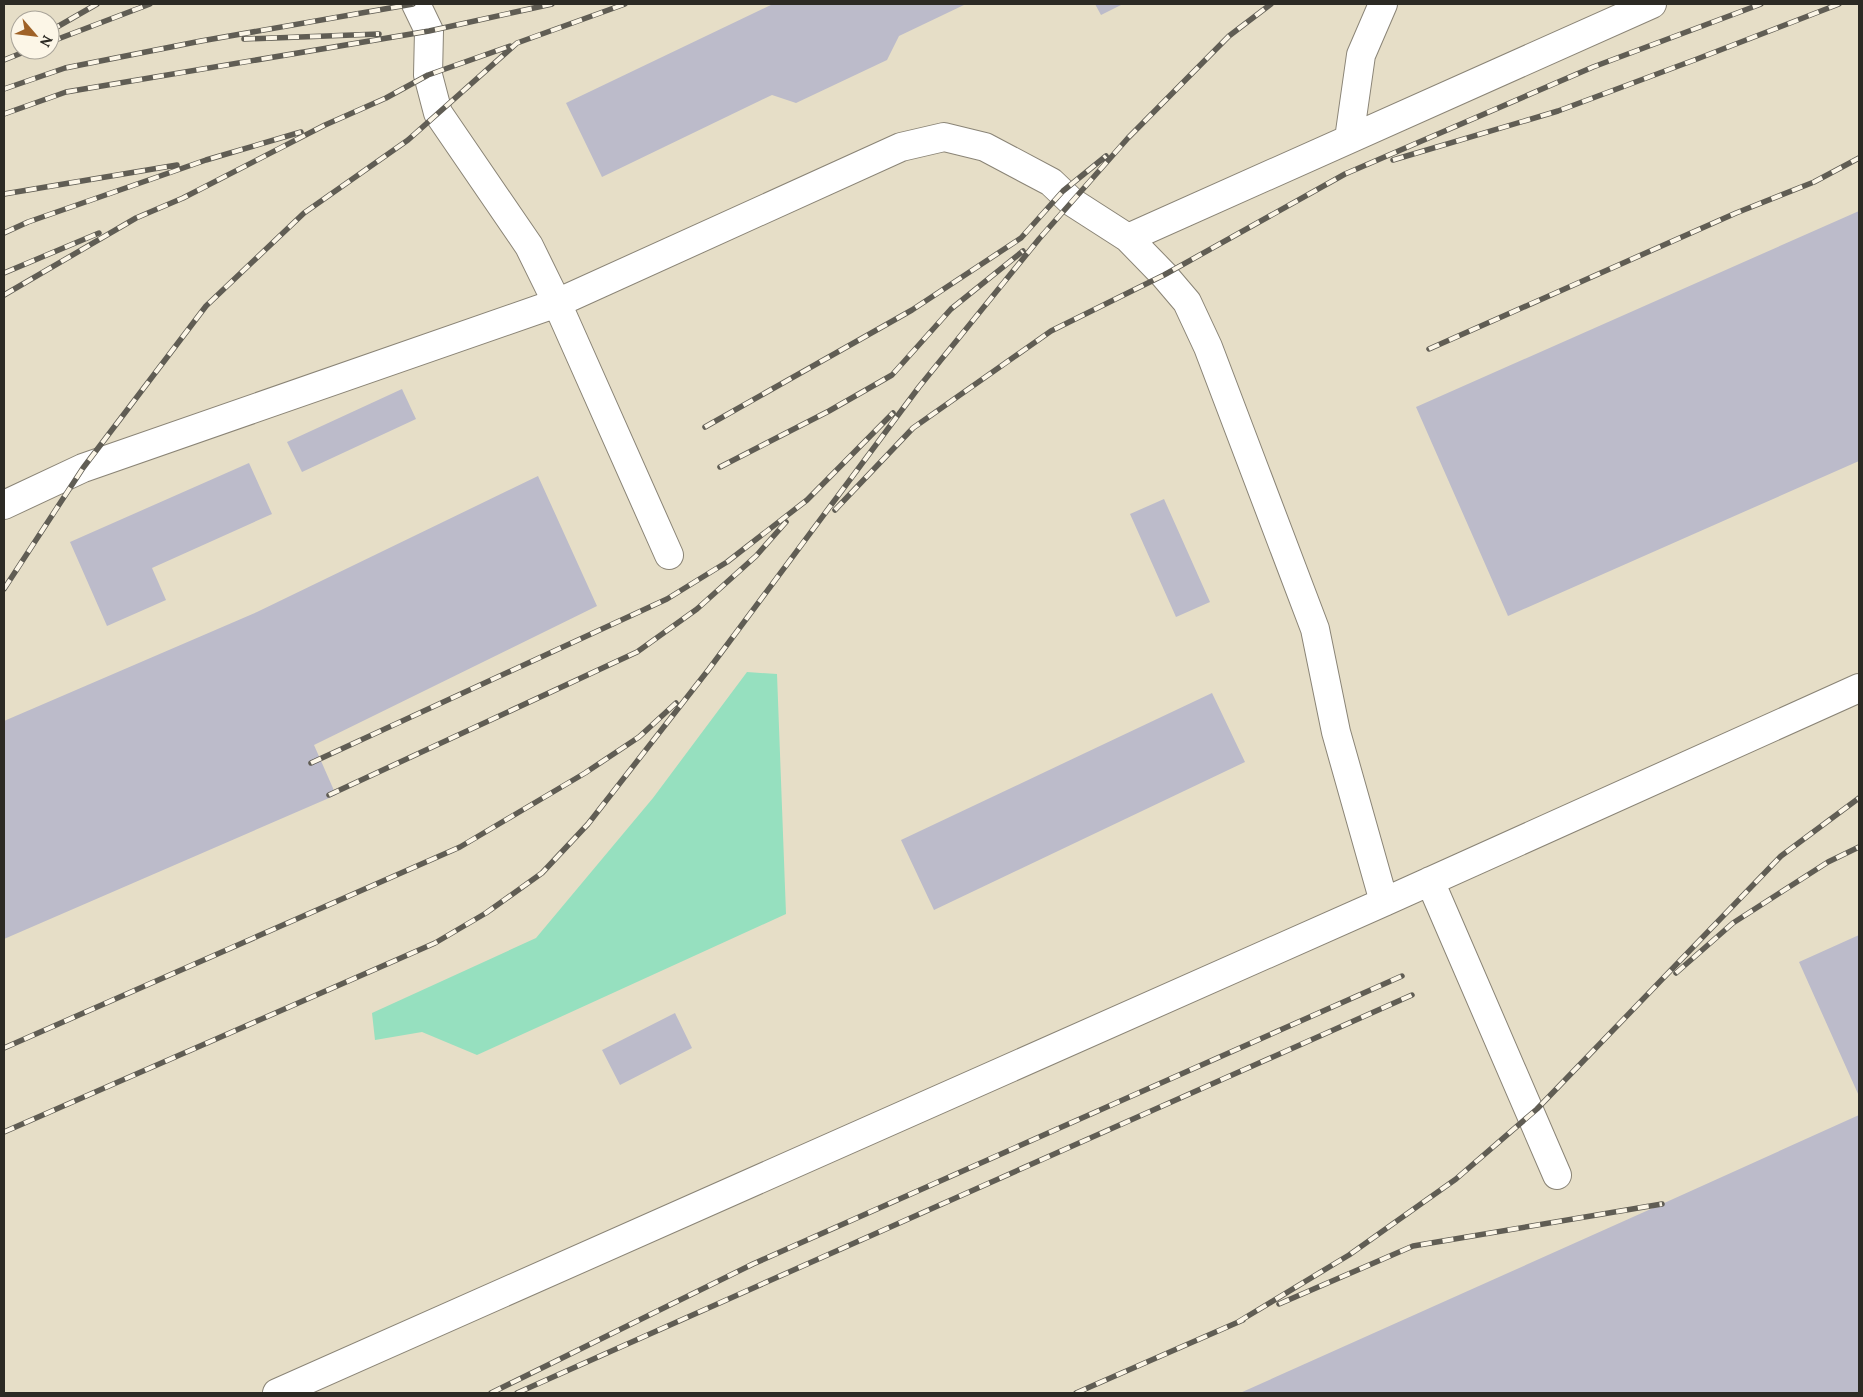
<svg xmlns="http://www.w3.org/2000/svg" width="1863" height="1397" viewBox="0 0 1863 1397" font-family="Lora,serif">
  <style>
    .built { fill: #e6dec7; fill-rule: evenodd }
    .green { fill: #96e0bf }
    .building { fill: #bcbbca }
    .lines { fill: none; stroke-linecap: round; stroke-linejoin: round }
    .minor-casing { stroke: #8a8476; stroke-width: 30 }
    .minor { stroke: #fff; stroke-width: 28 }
    .rail-casing { stroke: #605d54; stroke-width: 5.5 }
    .rail { stroke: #fcf6e7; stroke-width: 4; stroke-dasharray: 11; stroke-linecap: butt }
  </style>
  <rect width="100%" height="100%" fill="#efe9da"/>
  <path class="built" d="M4 4H1859V1393H4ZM20 20H50V50H20Z"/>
  <path class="green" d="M747 672 777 674 786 914 477 1055 422 1032 375 1040 372 1013 536 938 653 798Z"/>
  <path class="building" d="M773 4H966L899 36 887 60 796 103 772 95 602 177 566 103Z
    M1095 4H1123L1101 15Z
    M1859 211V461L1508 616 1416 407Z
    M402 389 416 419 302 472 287 442Z
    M249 463 272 514 152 568 166 600 107 626 70 542Z
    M538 476 597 606 314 745 336 795 4 939V721L257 612Z
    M1164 499 1210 602 1176 617 1130 514Z
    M1212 693 1245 762 934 910 901 840Z
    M1859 935V1096L1799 962Z
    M675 1013 692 1048 620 1085 602 1050Z
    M1859 1115V1393H1240L1662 1204Z"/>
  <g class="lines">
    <defs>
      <path id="minor" d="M416 4 429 31 428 75 438 113 529 246 557 303 669 555
        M1349 139 1361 55 1383 4
        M1128 238 1652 4
        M4 505 83 468 557 303 901 147 944 137 985 147 1051 182 1072 202 1128 238 1164 275 1187 302 1208 347 1315 629 1336 732 1384 902
        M1430 881 1557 1175
        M277 1393 1384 902 1859 688"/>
    </defs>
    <use href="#minor" class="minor-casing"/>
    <use href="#minor" class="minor"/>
    <defs>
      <path id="rail" d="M50 31 97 4
        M244 39 379 34
        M50 42 150 4
        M4 60 29 50
        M4 89 65 68 201 41 413 4
        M4 114 66 92 429 31 552 4
        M1393 160 1558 111 1697 59 1839 4
        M4 194 177 165
        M4 233 28 222 206 160 301 132
        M4 273 99 233
        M4 295 136 218 183 198 325 125 386 98 428 75 510 46
        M1429 349 1736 213 1814 182 1859 158
        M705 427 912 310 1021 238 1063 191 1106 156
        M720 467 829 411 892 375 951 309 1023 251
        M835 510 913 428 1051 331 1164 275 1345 174 1593 67 1761 4
        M4 589 83 468 206 306 304 213 408 140 517 43 625 4
        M311 763 667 599 727 562 807 500 893 413
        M329 795 637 652 697 609 756 556 786 522
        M1676 973 1733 923 1828 862 1859 847
        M4 1048 460 847 585 773 639 737 676 703
        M4 1132 435 943 486 913 542 873 588 824 709 669 919 387 1039 239 1128 138 1229 36 1271 4
        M1279 1304 1413 1246 1662 1204
        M1238 1322 1349 1255 1456 1179 1537 1109 1781 856 1859 798
        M491 1393 753 1264 1402 976
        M517 1393 1412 995
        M1076 1393 1243 1320"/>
    </defs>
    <use href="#rail" class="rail-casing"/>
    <use href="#rail" class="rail"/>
  </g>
  <rect width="1863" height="1397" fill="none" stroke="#2c2a24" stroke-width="10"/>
  <g transform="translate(35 35) rotate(118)"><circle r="24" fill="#fcf6e7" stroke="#a9a499"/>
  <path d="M0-4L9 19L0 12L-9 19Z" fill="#9f6227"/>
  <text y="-8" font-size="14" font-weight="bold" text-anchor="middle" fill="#2c2a24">N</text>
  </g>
</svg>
